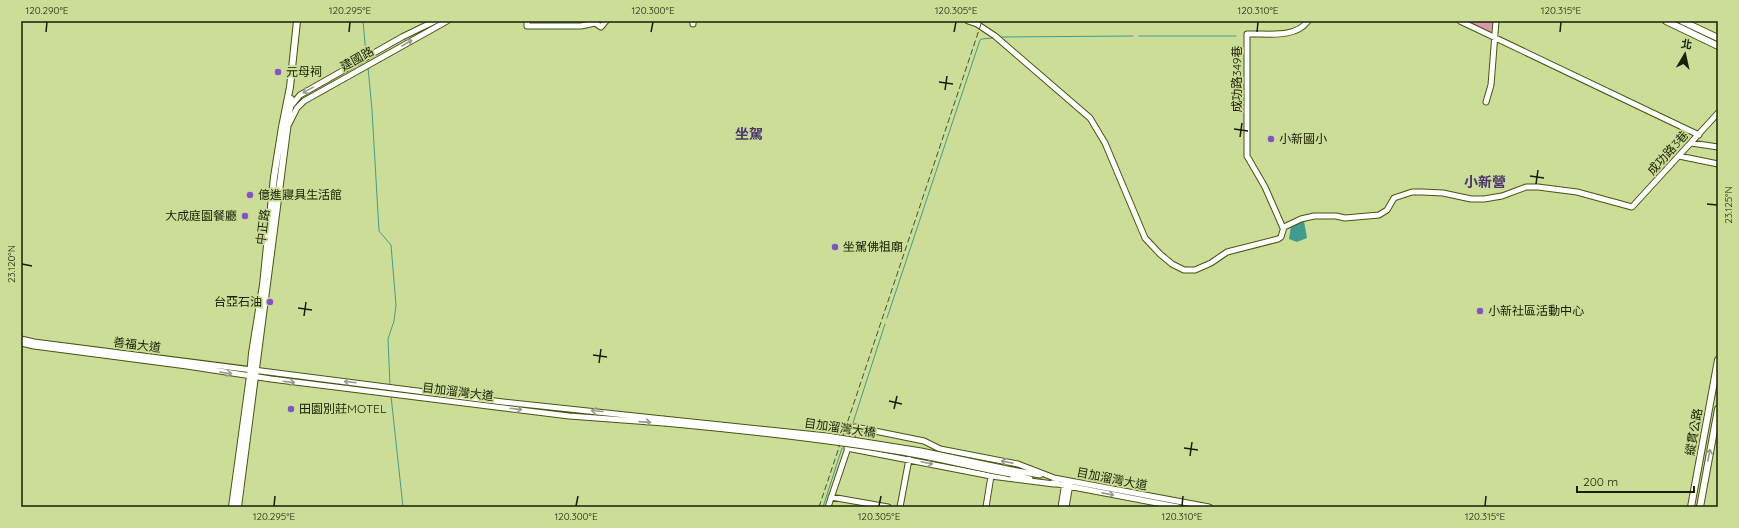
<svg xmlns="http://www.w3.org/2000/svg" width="1739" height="528" viewBox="0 0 1739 528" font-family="Quicksand,'Noto Sans TC',sans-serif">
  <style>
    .green { fill: #db98ac }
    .water { fill: #429c8d }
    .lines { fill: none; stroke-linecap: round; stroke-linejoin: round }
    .stream { stroke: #429c8d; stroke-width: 1 }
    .minor-casing { stroke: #47550d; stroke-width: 7 }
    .major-casing { stroke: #47550d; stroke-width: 8 }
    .minor { stroke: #fff; stroke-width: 5 }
    .major { stroke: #fff; stroke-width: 6 }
    .rail { stroke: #48512b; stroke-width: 1; stroke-dasharray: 6 3; stroke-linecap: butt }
    .minor-bridge-casing { stroke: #47550d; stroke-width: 7; stroke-linecap: butt }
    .minor-bridge { stroke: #fff; stroke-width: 5 }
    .oneway { stroke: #989a8e }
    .ticks { fill: none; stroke: #191f04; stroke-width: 1.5 }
    .poi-dot { fill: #8551c9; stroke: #cbdd97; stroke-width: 1.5 }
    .labels { text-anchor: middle; stroke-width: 3.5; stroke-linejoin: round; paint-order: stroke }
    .street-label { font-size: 12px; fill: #191f04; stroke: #cbdd97 }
    .poi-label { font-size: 12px; fill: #191f04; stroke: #cbdd97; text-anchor: start }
    .quarter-label { font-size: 14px; font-weight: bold; fill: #4c3470; stroke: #cbdd97 }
    .neatline { fill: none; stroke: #191f04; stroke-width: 1.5 }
    .ticks-label { font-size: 10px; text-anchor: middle; fill: #191f04 }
  </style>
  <rect width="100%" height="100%" fill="#cbdd97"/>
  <path class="green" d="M1463 21H1493L1492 34Z"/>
  <path class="water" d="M1304 221 1307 238 1297 242 1289 239 1291 226Z"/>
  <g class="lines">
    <path class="stream" d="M363 21 366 54
      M1139 36H1236
      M1002 37 1133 36
      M368 67 372 110 379 231 391 245 396 305 394 321 388 339 390 386
      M887 318 980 40 982 39 993 38
      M391 396 403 507
      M846 436 851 429 885 324
      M823 507 842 448"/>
    <defs>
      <path id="minor" d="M527 21V26H581L595 23 601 27 606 21
        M968 21 977 24 995 36 1090 118 1105 143 1145 238 1160 254 1172 264 1184 270H1195L1211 263 1227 252 1278 239 1281 237 1284 227 1301 219 1314 216H1336L1345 218 1379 215 1387 210 1394 198 1412 192H1422L1443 193 1471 199H1484L1502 196 1526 187H1538L1577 192 1632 207 1718 113
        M1460 21 1699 135
        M693 24V21
        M1486 102 1491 85 1496 21
        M291 106 300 95 402 37 435 21
        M289 124 297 108 304 101 447 21
        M1691 143 1718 147
        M1679 156 1718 164
        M1283 228 1265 187 1247 156V34C1266 33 1295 39 1308 21
        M21 339 34 342 503 402 663 419
        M21 343 34 346 187 366 271 379 569 416 664 423
        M847 448 991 476 1054 484
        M1012 470 1040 475
        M1011 474 1030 479
        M1054 478 1209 507
        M1052 483 1178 507
        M831 497 888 507
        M828 507 855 427 924 441 940 449 1018 464 1057 479
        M900 507 909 459
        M986 507 991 476
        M1061 507 1065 483
        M1066 507 1070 484"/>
      <path id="major" d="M1666 21 1718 46
        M1682 21 1718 38
        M232 507 250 376 252 353 263 285 274 177 282 127 290 87 297 21
        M238 507 291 99
        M1691 507 1718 360
        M1700 507 1718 409"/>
    </defs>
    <use href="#minor" class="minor-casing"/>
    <use href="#major" class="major-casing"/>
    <use href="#minor" class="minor"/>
    <use href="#major" class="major"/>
    <path class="rail" d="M819 507 982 21"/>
    <defs>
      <path id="minor-bridge" d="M663 419 827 436 921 451 1012 470
        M664 423C739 430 814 438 889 450 930 456 971 467 1011 474"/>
    </defs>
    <use href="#minor-bridge" class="minor-bridge-casing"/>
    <use href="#minor-bridge" class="minor-bridge"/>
  </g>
  <defs><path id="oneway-shaft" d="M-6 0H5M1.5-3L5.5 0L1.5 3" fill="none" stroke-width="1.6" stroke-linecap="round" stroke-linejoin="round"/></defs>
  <g class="oneway">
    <use href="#oneway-shaft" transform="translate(407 43) rotate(-30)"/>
    <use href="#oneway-shaft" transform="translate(308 90) rotate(151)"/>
    <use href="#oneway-shaft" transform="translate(226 373) rotate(8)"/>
    <use href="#oneway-shaft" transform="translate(289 382) rotate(7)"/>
    <use href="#oneway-shaft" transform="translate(350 382) rotate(-173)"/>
    <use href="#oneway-shaft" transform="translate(516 409) rotate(7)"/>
    <use href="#oneway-shaft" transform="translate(597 411) rotate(-175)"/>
    <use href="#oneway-shaft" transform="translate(645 422) rotate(4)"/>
    <use href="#oneway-shaft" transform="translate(1709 455) rotate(-79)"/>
    <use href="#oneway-shaft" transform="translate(1007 462) rotate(-169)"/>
    <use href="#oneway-shaft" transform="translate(927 463) rotate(12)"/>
    <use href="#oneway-shaft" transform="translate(1108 494) rotate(11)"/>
  </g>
  <path class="ticks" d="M46 32 47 22M349 32 350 22M651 32 653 22M954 32 956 22M1257 32 1258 22M1560 32 1561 22M939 82 953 84M945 90 947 76M1234 129 1248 131M1240 137 1242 123M1530 176 1544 178M1536 184 1538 170M1707 204 1717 205M22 264 32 266M298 308 312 310M304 316 306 302M593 355 607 357M599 363 601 349M889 401 902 404M894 409 897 396M1184 448 1198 450M1190 456 1192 442M274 506 275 496M576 506 578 496M879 506 881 496M1182 506 1183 496M1485 506 1486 496"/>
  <g class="poi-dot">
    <circle cx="278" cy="72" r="4"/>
    <circle cx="1271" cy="139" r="4"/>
    <circle cx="250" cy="195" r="4"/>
    <circle cx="245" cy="216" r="4"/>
    <circle cx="835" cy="247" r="4"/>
    <circle cx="270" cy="302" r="4"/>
    <circle cx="1480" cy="311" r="4"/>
    <circle cx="291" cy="409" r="4"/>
  </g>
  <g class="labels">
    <g class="street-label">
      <text transform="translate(357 59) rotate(-29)" y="4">建國路</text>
      <text transform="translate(1237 79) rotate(-90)" y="4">成功路349巷</text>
      <text transform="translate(1668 153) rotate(-48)" y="4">成功路3巷</text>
      <text transform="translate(263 227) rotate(-83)" y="4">中正路</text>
      <text transform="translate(137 345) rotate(7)" y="4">善福大道</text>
      <text transform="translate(458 392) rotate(7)" y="4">目加溜灣大道</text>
      <text transform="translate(840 428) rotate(8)" y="4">目加溜灣大橋</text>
      <text transform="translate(1694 432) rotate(-80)" y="4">縱貫公路</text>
      <text transform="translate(1112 479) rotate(11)" y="4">目加溜灣大道</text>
    </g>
    <g class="poi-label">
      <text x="286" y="76">元母祠</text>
      <text x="1279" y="143">小新國小</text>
      <text x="258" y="199">億進寢具生活館</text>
      <text x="237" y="220" text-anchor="end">大成庭園餐廳</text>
      <text x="843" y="251">坐駕佛祖廟</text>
      <text x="262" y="306" text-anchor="end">台亞石油</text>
      <text x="1488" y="315">小新社區活動中心</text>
      <text x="299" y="413">田園別莊MOTEL</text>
    </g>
    <g class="quarter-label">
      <text x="749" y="139">坐駕</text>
      <text x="1485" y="187">小新營</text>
    </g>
  </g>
  <rect width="1739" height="528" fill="none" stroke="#cbdd97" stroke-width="44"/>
  <g transform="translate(1685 54) rotate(9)" stroke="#cbdd97" stroke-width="3" paint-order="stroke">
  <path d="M0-3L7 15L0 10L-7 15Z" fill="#191f04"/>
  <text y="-6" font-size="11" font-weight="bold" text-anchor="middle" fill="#191f04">北</text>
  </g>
  <path d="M1577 486v6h117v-6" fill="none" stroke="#191f04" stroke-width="2"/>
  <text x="1583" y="486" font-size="12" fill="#191f04" stroke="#cbdd97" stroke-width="3" paint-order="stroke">200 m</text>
  <rect x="22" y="22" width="1695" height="484" class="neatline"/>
  <g class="ticks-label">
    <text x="47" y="14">120.290°E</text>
    <text x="350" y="14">120.295°E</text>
    <text x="653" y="14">120.300°E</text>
    <text x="956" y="14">120.305°E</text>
    <text x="1258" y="14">120.310°E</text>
    <text x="1561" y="14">120.315°E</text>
    <text transform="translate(1728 205) rotate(-90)" y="4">23.125°N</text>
    <text transform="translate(11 264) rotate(-90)" y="4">23.120°N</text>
    <text x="274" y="520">120.295°E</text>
    <text x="576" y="520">120.300°E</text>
    <text x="879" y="520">120.305°E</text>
    <text x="1182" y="520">120.310°E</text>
    <text x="1485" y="520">120.315°E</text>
  </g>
</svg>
